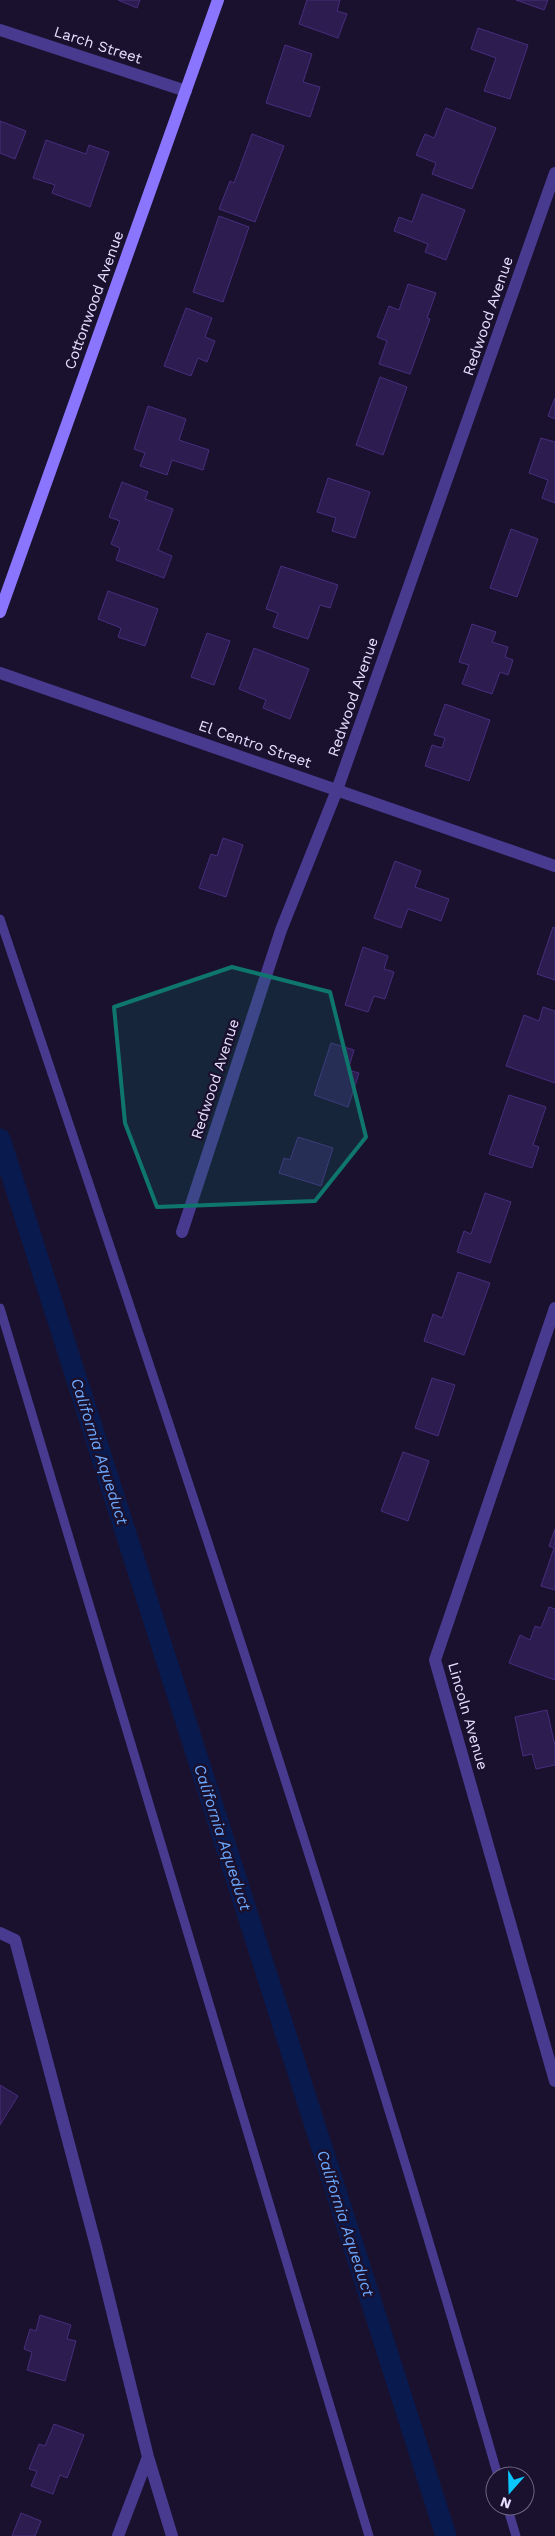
<svg xmlns="http://www.w3.org/2000/svg" width="555" height="2536" viewBox="0 0 555 2536" font-family="'Work Sans',sans-serif">
  <style>
    .lines { fill: none; stroke-linecap: round; stroke-linejoin: round }
    .canal { stroke: #091a4f; stroke-width: 21 }
    .building { fill: #2d1c50; stroke: #472d7d }
    .lane { stroke: #483a8f; stroke-width: 9 }
    .street { stroke: #483a8f; stroke-width: 12 }
    .secondary { stroke: #8a75ff; stroke-width: 12 }
    .marked { fill: #0f766e; fill-opacity: 0.2; stroke: #0f766e; stroke-width: 4; stroke-linejoin: round }
    .labels { text-anchor: middle; stroke-width: 5; stroke-linejoin: round; paint-order: stroke }
    .street-label { font-size: 15px; fill: #e6deff; stroke: #1a112e }
    .water-label { font-size: 16px; font-style: italic; fill: #6ca9ff; stroke: #1a112e }
  </style>
  <rect width="100%" height="100%" fill="#1a112e"/>
  <g class="lines">
    <path class="canal" d="M0 1139 446 2536"/>
  </g>
  <path class="building" d="M118 0H140L137 8Z
    M307 0H340L337 11 347 14 338 38 299 24Z
    M516 0H548L544 10Z
    M478 28 528 45 510 99 484 91 496 58 471 49Z
    M285 45 312 54 303 82 320 87 310 117 266 103Z
    M446 108 496 128 472 189 432 174 436 163 416 155 425 134 434 138Z
    M0 121 26 131 15 159 0 153Z
    M252 134 284 146 255 222 219 209 230 181 234 183Z
    M46 140 86 154 89 145 109 152 90 207 52 193 55 185 33 178Z
    M422 194 465 210 446 260 425 252 428 244 394 231 399 217 412 222Z
    M219 216 249 227 223 302 193 292Z
    M408 284 436 293 427 318 430 319 410 374 379 364 387 341 377 337 389 306 399 310Z
    M186 308 212 318 205 337 215 341 207 362 198 358 191 376 164 366Z
    M380 377 407 387 383 455 356 445Z
    M555 398V419L548 416Z
    M148 406 186 419 179 440 209 450 203 470 172 460 167 475 140 466 145 453 134 449Z
    M541 438 555 442V503L542 498 548 480 529 473Z
    M328 478 370 492 355 538 332 531 336 518 317 512Z
    M122 482 148 492 145 499 173 509 158 550 172 556 164 578 116 560 120 548 111 544 120 521 109 517Z
    M511 529 538 539 517 597 490 588Z
    M281 566 338 585 330 608 320 605 308 639 273 627 278 613 266 609Z
    M108 591 158 609 145 646 118 637 121 628 98 619Z
    M472 624 496 632 492 642 508 647 505 657 513 660 508 675 500 672 492 694 462 684 469 665 459 662Z
    M207 633 230 641 214 685 191 677Z
    M254 648 309 669 290 719 263 708 266 700 239 689Z
    M445 704 490 720 469 781 425 766 432 745 442 748 445 738 434 735Z
    M223 838 243 845 226 897 199 888 211 854 217 856Z
    M395 861 421 871 415 887 449 899 441 921 408 909 401 928 374 918Z
    M553 927 555 928V980L537 974Z
    M363 947 388 956 384 969 394 972 385 999 374 996 368 1012 345 1005Z
    M543 1007 555 1011V1083L506 1066 524 1015 539 1021Z
    M331 1043 354 1050 348 1070 359 1073 348 1107 314 1095Z
    M509 1095 546 1107 533 1145 539 1147 532 1168 489 1154Z
    M298 1137 333 1148 321 1186 279 1173 284 1158 290 1160Z
    M485 1193 511 1202 490 1263 457 1252 464 1231 471 1234Z
    M458 1272 490 1283 464 1355 424 1341 433 1314 442 1318Z
    M432 1378 455 1385 438 1436 415 1428Z
    M403 1452 429 1461 408 1521 381 1511Z
    M555 1529V1590L541 1586 554 1548 549 1546Z
    M549 1607 555 1609V1680L509 1663 520 1635 530 1640 535 1626 541 1628Z
    M547 1710 555 1746V1765L536 1769 532 1754 523 1756 515 1717Z
    M0 2085 18 2096 0 2125Z
    M40 2315 71 2325 67 2339 76 2341 65 2381 27 2370 32 2352 24 2349 30 2329 36 2331Z
    M54 2424 84 2435 67 2478 60 2475 53 2494 31 2486 37 2471 29 2469 39 2444 45 2446Z
    M21 2513 41 2521 35 2536H12Z"/>
  <g class="lines">
    <path class="lane" d="M0 919C174 1435 347 1952 498 2476
      M0 1308 369 2536
      M507 2506 516 2536"/>
    <path class="street" d="M0 30 186 91
      M0 673 555 866
      M182 1232 281 930 337 790 555 173
      M555 1308 435 1660 555 2081
      M0 1933 15 1940 96 2246 148 2457 172 2536
      M118 2536 148 2457"/>
    <path class="secondary" d="M0 612 218 0"/>
  </g>
  <path class="marked" d="M232 967 330 992 366 1137 315 1201 157 1207 125 1123 114 1007Z"/>
  <g class="labels">
    <g class="street-label">
      <text transform="translate(98 45) rotate(18)" y="5">Larch Street</text>
      <text transform="translate(94 300) rotate(-70)" y="5">Cottonwood Avenue</text>
      <text transform="translate(488 316) rotate(-71)" y="5">Redwood Avenue</text>
      <text transform="translate(353 697) rotate(-71)" y="5">Redwood Avenue</text>
      <text transform="translate(255 744) rotate(19)" y="5">El Centro Street</text>
      <text transform="translate(215 1079) rotate(-72)" y="5">Redwood Avenue</text>
      <text transform="translate(468 1716) rotate(74)" y="5">Lincoln Avenue</text>
    </g>
    <g class="water-label">
      <text transform="translate(100 1451) rotate(72)" y="6">California Aqueduct</text>
      <text transform="translate(223 1837) rotate(72)" y="6">California Aqueduct</text>
      <text transform="translate(346 2223) rotate(72)" y="6">California Aqueduct</text>
    </g>
  </g>
  <g transform="translate(510 2491) rotate(200)"><circle r="24" fill="#1a112e" stroke="#6c6382"/>
  <path d="M0-4L9 19L0 12L-9 19Z" fill="#0ac8ff"/>
  <text y="-8" font-size="14" font-weight="bold" text-anchor="middle" fill="#e6deff">N</text>
  </g>
</svg>
